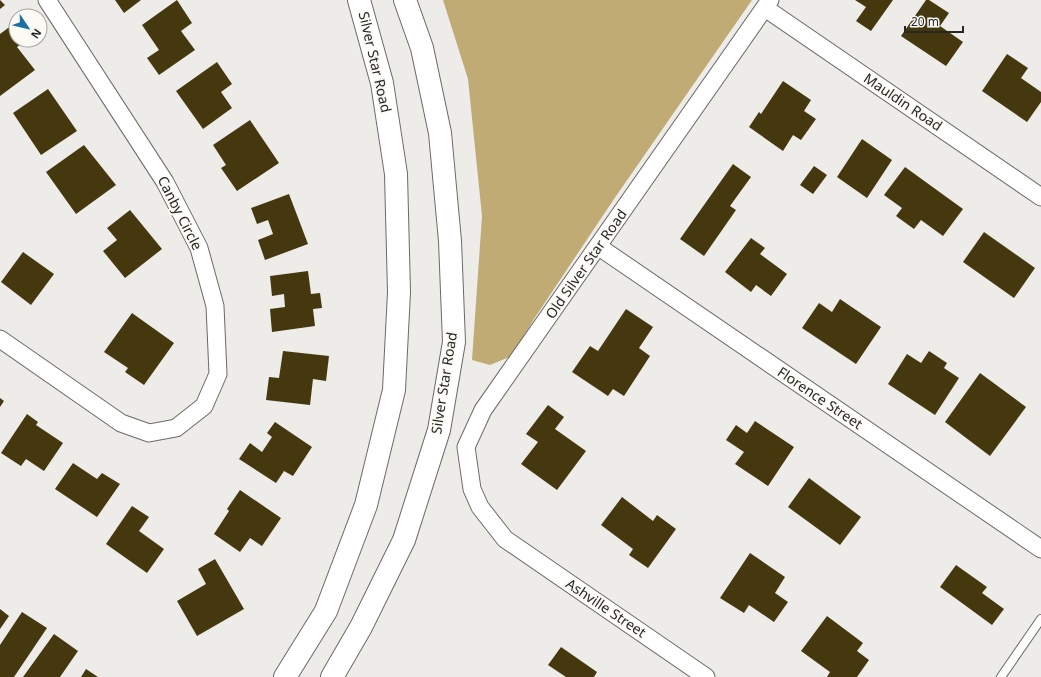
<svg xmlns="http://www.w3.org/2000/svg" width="1041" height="677" viewBox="0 0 1041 677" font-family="'Noto Sans',sans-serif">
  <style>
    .forest { fill: #c0ab75 }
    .building { fill: #46380e }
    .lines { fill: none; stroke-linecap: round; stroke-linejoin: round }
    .service-casing { stroke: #6c6a67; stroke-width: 10 }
    .minor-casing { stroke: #6c6a67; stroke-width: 19 }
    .secondary-casing { stroke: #6c6a67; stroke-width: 24 }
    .service { stroke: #fff; stroke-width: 8 }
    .minor { stroke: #fff; stroke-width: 17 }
    .secondary { stroke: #fff; stroke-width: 22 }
    .labels { text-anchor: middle; stroke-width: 4; stroke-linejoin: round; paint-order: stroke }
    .street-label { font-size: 14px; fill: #272725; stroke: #fbfaf5 }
  </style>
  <rect width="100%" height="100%" fill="#eeece8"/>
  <path class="forest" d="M443 0H752L614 199 534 319 512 356 490 365 472 360 482 216 468 79Z"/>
  <path class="building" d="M0 0 5 5 0 9Z
    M115 0H141L124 13Z
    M177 0 192 23 181 31 195 50 159 75 147 58 159 50 142 25Z
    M855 0H893L871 31 856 21 866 7Z
    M926 0H929L949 13 940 26 963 42 946 66 901 36Z
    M16 22V40H26L17 47 35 70 0 96V34Z
    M1007 54 1028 68 1021 78 1041 92V102L1027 122 982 91Z
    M217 62 232 84 221 92 232 108 203 129 176 91Z
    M783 81 811 100 804 111 816 119 801 140 793 135 783 151 749 127 759 112 761 114Z
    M48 89 77 131 41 155 13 113Z
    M250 120 279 163 237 191 221 168 226 165 213 145Z
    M862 139 892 160 867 198 837 177Z
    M84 145 116 185 76 214 46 172Z
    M733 164 751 177 730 206 736 210 704 256 680 239Z
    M814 166 827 175 813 194 800 185Z
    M905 167 963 209 943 236 921 220 914 229 896 216 902 208 884 195Z
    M289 194 308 244 265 260 258 240 273 234 268 220 257 224 251 208Z
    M130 210 162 249 125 278 103 251 117 240 107 228Z
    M984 232 1035 268 1014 298 963 262Z
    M751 238 765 248 760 254 787 274 771 296 756 285 751 292 725 272Z
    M23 252 54 274 31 305 1 282Z
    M308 271 311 294 320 293 322 308 313 309 315 326 272 332 270 309 285 307 284 294 272 296 270 276Z
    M840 299 881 327 856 364 802 328 819 303 832 312Z
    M626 309 653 327 639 348 650 356 624 396 613 389 608 396 572 372 590 346 598 351Z
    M132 313 174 343 144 385 125 372 128 368 104 352Z
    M283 351 329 356 326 381 313 379 310 405 266 400 269 377 279 378Z
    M929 351 947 363 944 368 959 378 935 415 888 384 907 354 921 363Z
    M980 373 1026 407 990 456 945 422Z
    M0 398 4 401 0 407Z
    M548 405 564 417 555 429 586 451 557 490 521 464 538 442 526 434Z
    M27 414 38 422 36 425 63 443 44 471 26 459 21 466 1 453Z
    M755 421 794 447 768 486 735 464 744 452 726 440 736 425 747 433Z
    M275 422 312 447 293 476 284 471 276 483 239 459 250 443 262 452 272 437 267 433Z
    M73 463 97 479 102 473 120 484 97 517 55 489Z
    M809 478 861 517 840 545 788 507Z
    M240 490 281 518 262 546 250 538 240 552 214 534 229 511 227 509Z
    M622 497 653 521 657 515 676 529 648 568 629 555 633 549 601 525Z
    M132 506 149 517 139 531 164 549 147 573 106 544Z
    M750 553 785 577 775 593 788 602 774 622 749 605 744 613 720 598Z
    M215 559 244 609 197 636 177 601 206 584 198 569Z
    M956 565 987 587 982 593 1004 609 992 625 940 587Z
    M0 609 9 616 0 629Z
    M22 612 47 628 14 677H0V645Z
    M827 616 863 643 857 651 869 660 857 677H827L830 672 801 651Z
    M54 634 78 651 60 677H23Z
    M561 647 597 672 594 677H566L548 665Z
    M86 669 98 677H81Z"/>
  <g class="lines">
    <defs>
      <path id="service" d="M1001 677 1041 619"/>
      <path id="minor" d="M765 8 1041 197
        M599 247 1041 549
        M0 339 121 423 149 433 176 428 204 406 218 374 215 306 199 248 165 182 47 0
        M706 677 505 539 480 507 472 489 466 447 483 410 770 0"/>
      <path id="secondary" d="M285 677 326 611 366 505 394 390 399 292 396 174 382 83 359 0
        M332 677 361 627 404 540 439 430 454 342 450 241 440 133 422 48 405 0"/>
    </defs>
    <use href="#service" class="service-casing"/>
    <use href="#minor" class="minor-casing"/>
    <use href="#secondary" class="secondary-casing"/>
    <use href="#service" class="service"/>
    <use href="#minor" class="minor"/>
    <use href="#secondary" class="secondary"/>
  </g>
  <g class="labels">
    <g class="street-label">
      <text transform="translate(375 62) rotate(77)" y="5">Silver Star Road</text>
      <text transform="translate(903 102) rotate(34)" y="5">Mauldin Road</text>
      <text transform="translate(180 213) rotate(63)" y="5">Canby Circle</text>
      <text transform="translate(586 264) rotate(-55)" y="5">Old Silver Star Road</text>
      <text transform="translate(444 383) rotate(-81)" y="5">Silver Star Road</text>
      <text transform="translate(820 398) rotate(34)" y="5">Florence Street</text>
      <text transform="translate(606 608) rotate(34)" y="5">Ashville Street</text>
    </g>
  </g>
  <g transform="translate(28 28) rotate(125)"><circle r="19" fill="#fbfaf5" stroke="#a6a6a2"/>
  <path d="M0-3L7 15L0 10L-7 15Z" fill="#1c71a1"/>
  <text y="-6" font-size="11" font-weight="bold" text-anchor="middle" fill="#272725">N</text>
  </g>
  <path d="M905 26v6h58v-6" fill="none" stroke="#272725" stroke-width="2"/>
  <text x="911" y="26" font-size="12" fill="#272725" stroke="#fbfaf5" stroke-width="3" paint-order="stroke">20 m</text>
</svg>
